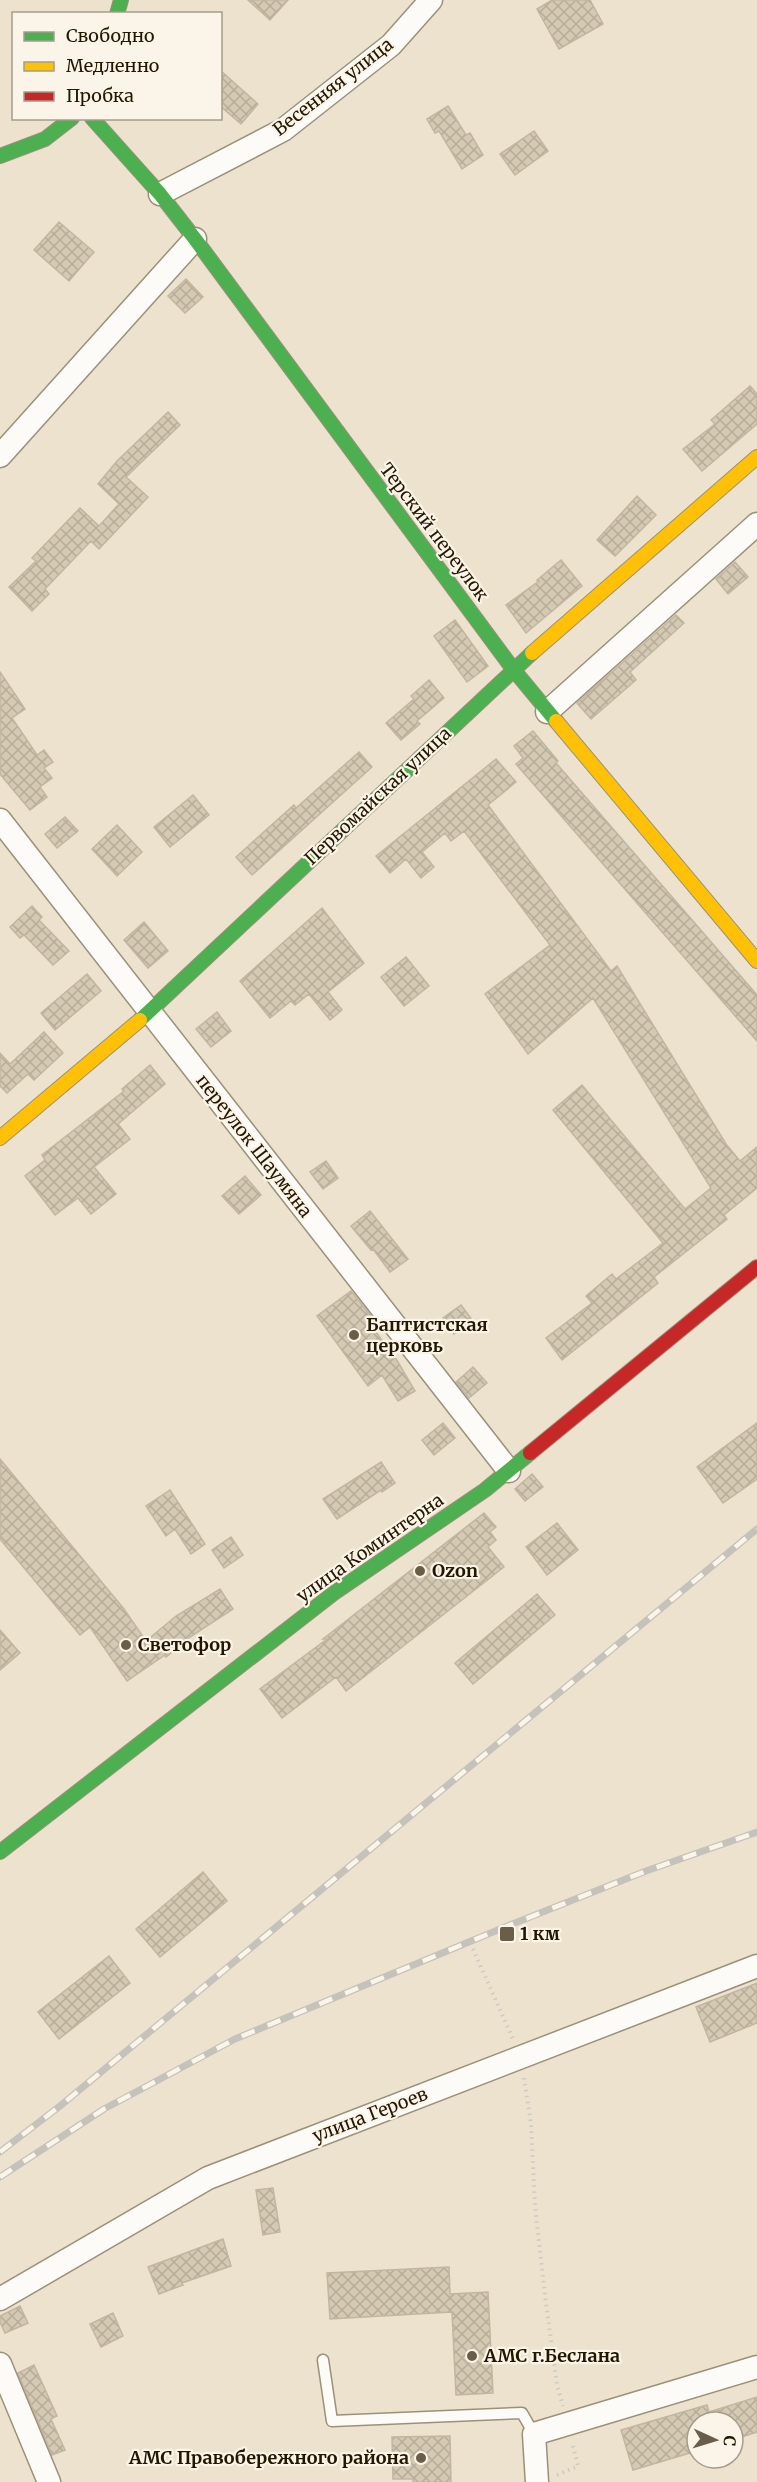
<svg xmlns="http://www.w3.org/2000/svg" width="757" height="2482" viewBox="0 0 757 2482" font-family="Merriweather,serif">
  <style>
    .building { fill: url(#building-cross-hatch); stroke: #c2b6a1; stroke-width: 1.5 }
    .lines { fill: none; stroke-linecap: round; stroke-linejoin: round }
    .lane-casing { stroke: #9b917a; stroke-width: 13 }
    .street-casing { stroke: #9b917a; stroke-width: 25 }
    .fast-casing { stroke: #9b917a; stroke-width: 16 }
    .slow-casing { stroke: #9b917a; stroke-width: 16 }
    .jam-casing { stroke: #9b917a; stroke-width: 16 }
    .path { stroke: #cecac4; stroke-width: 4; stroke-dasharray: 1.5 4.5; stroke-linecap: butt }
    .lane { stroke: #fcfbf8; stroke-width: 10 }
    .street { stroke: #fcfbf8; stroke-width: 22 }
    .fast { stroke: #4caf50; stroke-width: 14 }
    .slow { stroke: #ffc107; stroke-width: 14 }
    .jam { stroke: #c62828; stroke-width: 14 }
    .rail-casing { stroke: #c5c2bc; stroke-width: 7 }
    .rail { stroke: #fbf4e8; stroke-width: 4.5; stroke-dasharray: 14; stroke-linecap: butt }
    .poi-dot { fill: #6a5e48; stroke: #fbf4e8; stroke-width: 2 }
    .labels { text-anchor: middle; stroke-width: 4.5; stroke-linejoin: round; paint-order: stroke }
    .street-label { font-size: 18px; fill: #241700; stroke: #fbf4e8 }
    .poi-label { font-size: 18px; font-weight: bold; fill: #241700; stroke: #fbf4e8; text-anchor: start }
  </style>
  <defs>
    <pattern id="building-cross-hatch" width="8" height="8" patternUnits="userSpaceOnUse" patternTransform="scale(1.5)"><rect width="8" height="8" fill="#d4c9b3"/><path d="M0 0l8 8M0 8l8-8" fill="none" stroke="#b6ac98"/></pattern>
  </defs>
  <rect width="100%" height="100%" fill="#ede2cd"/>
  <path class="building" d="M248 0H288L270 20Z
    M552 0H590L603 24 559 49 537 9Z
    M220 70 258 104 241 124 220 106Z
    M448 106 466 135 470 133 483 155 462 169 439 131 435 133 427 119Z
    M534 131 548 151 515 175 500 154Z
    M59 222 94 252 69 281 34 250Z
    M186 279 203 297 185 313 168 296Z
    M750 386 757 394V424L702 471 683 449 715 424 711 420Z
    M168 412 180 425 126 477 148 497 99 549 91 541 45 589 49 594 32 611 9 587 36 561 32 558 80 508 99 526 119 504 98 484 117 461Z
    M637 496 656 515 615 556 597 540Z
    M561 560 582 586 526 633 506 605 539 581 537 580Z
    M735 562 748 577 728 594 716 579Z
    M676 615 684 623 630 672 636 680 591 719 577 703Z
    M455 620 488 666 467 682 434 636Z
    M0 672 25 709 12 718 37 755 44 750 53 762 44 768 52 778 40 787 47 797 30 810 0 774Z
    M429 680 444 698 417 721 420 724 401 740 386 723 414 699 411 696Z
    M533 731 558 761 556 763 757 995V1041L516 764 523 758 514 746Z
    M359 752 372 767 252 875 236 857 294 805 296 808Z
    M496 759 516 782 488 805 611 971 617 966 726 1144 740 1161 757 1147V1188L724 1215 727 1219 654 1277 658 1283 562 1360 546 1338 592 1303 586 1296 612 1274 616 1279 663 1243 553 1110 582 1085 685 1209 711 1188 593 998 528 1054 485 994 550 945 464 831 451 841 445 833 422 852 434 867 421 878 406 859 390 873 376 856Z
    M193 795 209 815 170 847 154 827Z
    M65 817 78 831 57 848 45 834Z
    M117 825 142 852 117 876 92 849Z
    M32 906 42 917 39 920 69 951 53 965 24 935 20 938 10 927Z
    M322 908 364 963 328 992 342 1010 330 1020 309 994 295 1005 291 1001 270 1018 240 981Z
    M144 922 168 951 148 968 124 940Z
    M406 957 429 986 404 1006 381 977Z
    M87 974 101 991 55 1030 41 1013Z
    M217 1012 231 1031 211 1047 196 1029Z
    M44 1032 63 1053 34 1080 28 1074 7 1093 0 1086V1053L10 1064Z
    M150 1065 165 1084 118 1124 130 1139 94 1167 116 1194 91 1214 78 1198 55 1215 25 1176 45 1160 42 1155 124 1091 122 1089Z
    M326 1161 338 1178 323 1189 310 1172Z
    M245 1176 261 1195 239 1214 222 1196Z
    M370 1211 408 1259 390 1272 373 1249 371 1250 351 1226Z
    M351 1291 374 1320 370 1324 398 1362 415 1391 398 1401 382 1375 368 1386 317 1316Z
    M461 1305 473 1321 454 1334 443 1318Z
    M473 1367 487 1383 469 1398 456 1382Z
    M443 1423 455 1438 434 1455 422 1440Z
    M757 1423V1479L723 1503 697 1467Z
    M0 1459 124 1609 146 1641 176 1616 220 1589 233 1609 190 1637 166 1657 165 1655 127 1681 90 1627 80 1635 0 1539Z
    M381 1462 395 1483 382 1492 381 1490 337 1519 323 1499Z
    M532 1474 543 1487 525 1501 515 1489Z
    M170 1490 205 1544 191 1554 175 1529 166 1536 146 1506Z
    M484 1513 496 1527 490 1532 496 1540 488 1547 504 1567 346 1691 336 1677 282 1718 260 1689 327 1639H323Z
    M557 1523 578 1550 547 1575 526 1547Z
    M231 1537 243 1555 224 1568 212 1550Z
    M537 1594 555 1615 473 1684 455 1663Z
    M0 1630 20 1653 0 1670Z
    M203 1872 227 1901 160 1957 136 1929Z
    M109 1956 130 1983 59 2039 38 2012Z
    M757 1983V2023L710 2042 696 2007Z
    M273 2188 280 2232 263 2235 256 2190Z
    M223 2239 231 2266 182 2283 183 2285 159 2294 148 2267Z
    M449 2267 450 2294 488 2292 493 2393 456 2395 452 2312 330 2319 327 2273Z
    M20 2306 28 2323 5 2333 0 2322V2316Z
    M113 2313 123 2336 101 2347 90 2324Z
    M34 2365 57 2416 51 2419 65 2450 52 2455 18 2373Z
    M757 2397V2432L733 2440V2422H697V2451L633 2470 621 2430 707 2405 709 2412Z
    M450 2436 451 2482H413V2479H393L392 2437Z"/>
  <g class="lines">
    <defs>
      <path id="lane" d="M323 2360 332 2421 522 2413 534 2434"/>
      <path id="street" d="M160 194 283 130 391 45 431 0
        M0 456 195 239
        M547 712 757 524
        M0 820 509 1471
        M0 2299 208 2178 757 1966
        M0 2364 49 2482
        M537 2482 534 2434 757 2367"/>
      <path id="fast" d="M117 14 121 0
        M92 118 160 194 195 239 513 669 556 721
        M0 156 45 139 72 118
        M140 1020 532 653
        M0 1852 334 1593 485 1490 530 1453"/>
      <path id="slow" d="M532 653 757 457
        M556 721 757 961
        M0 1138 140 1020"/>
      <path id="jam" d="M530 1453 757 1267"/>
    </defs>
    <use href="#lane" class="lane-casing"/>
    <use href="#street" class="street-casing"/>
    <use href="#fast" class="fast-casing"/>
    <use href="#slow" class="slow-casing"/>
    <use href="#jam" class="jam-casing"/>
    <path class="path" d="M473 1949 513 2039
      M524 2078 531 2124 535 2206 546 2303 557 2385 563 2406
      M557 2475 578 2466 572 2442"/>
    <use href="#lane" class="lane"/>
    <use href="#street" class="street"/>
    <use href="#fast" class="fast"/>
    <use href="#slow" class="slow"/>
    <use href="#jam" class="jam"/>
    <defs>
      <path id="rail" d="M0 2152 60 2106 757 1529
        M0 2177 104 2109 235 2039 505 1927 646 1871 757 1832"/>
    </defs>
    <use href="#rail" class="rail-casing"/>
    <use href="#rail" class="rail"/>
  </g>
  <g class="poi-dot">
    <circle cx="354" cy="1335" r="6"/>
    <circle cx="420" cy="1571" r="6"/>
    <circle cx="126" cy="1645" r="6"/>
    <rect x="499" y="1926" width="16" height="16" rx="3"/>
    <circle cx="472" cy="2356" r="6"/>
    <circle cx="421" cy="2458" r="6"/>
  </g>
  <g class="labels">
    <g class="street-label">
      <text transform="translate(333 87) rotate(-38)" y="6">Весенняя улица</text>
      <text transform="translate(434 532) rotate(53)" y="6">Терский переулок</text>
      <text transform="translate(378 796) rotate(-43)" y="6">Первомайская улица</text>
      <text transform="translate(254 1146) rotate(52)" y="6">переулок Шаумяна</text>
      <text transform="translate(370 1548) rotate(-35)" y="6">улица Коминтерна</text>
      <text transform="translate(370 2115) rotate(-21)" y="6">улица Героев</text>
    </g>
    <g class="poi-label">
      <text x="366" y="1331">Баптистская<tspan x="366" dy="21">церковь</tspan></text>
      <text x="432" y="1577">Ozon</text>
      <text x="138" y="1651">Светофор</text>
      <text x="520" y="1940">1 км</text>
      <text x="484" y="2362">АМС г.Беслана</text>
      <text x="409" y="2464" text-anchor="end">АМС Правобережного района</text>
    </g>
  </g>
  <rect x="12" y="12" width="210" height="108" fill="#fbf4e8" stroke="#a59c8b" stroke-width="1.5"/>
  <rect x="24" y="32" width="30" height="9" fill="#4caf50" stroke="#a59c8b" stroke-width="1.5"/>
  <text x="66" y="42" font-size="18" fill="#241700">Свободно</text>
  <rect x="24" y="62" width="30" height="9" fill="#ffc107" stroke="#a59c8b" stroke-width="1.5"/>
  <text x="66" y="72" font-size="18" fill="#241700">Медленно</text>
  <rect x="24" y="92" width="30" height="9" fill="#c62828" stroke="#a59c8b" stroke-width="1.5"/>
  <text x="66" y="102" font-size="18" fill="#241700">Пробка</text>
  <g transform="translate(715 2440) rotate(94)"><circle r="28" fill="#fbf4e8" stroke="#a59c8b" stroke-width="1.5"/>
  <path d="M0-4.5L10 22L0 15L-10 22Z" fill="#6a5e48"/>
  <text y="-9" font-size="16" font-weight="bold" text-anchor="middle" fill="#241700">С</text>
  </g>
</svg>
